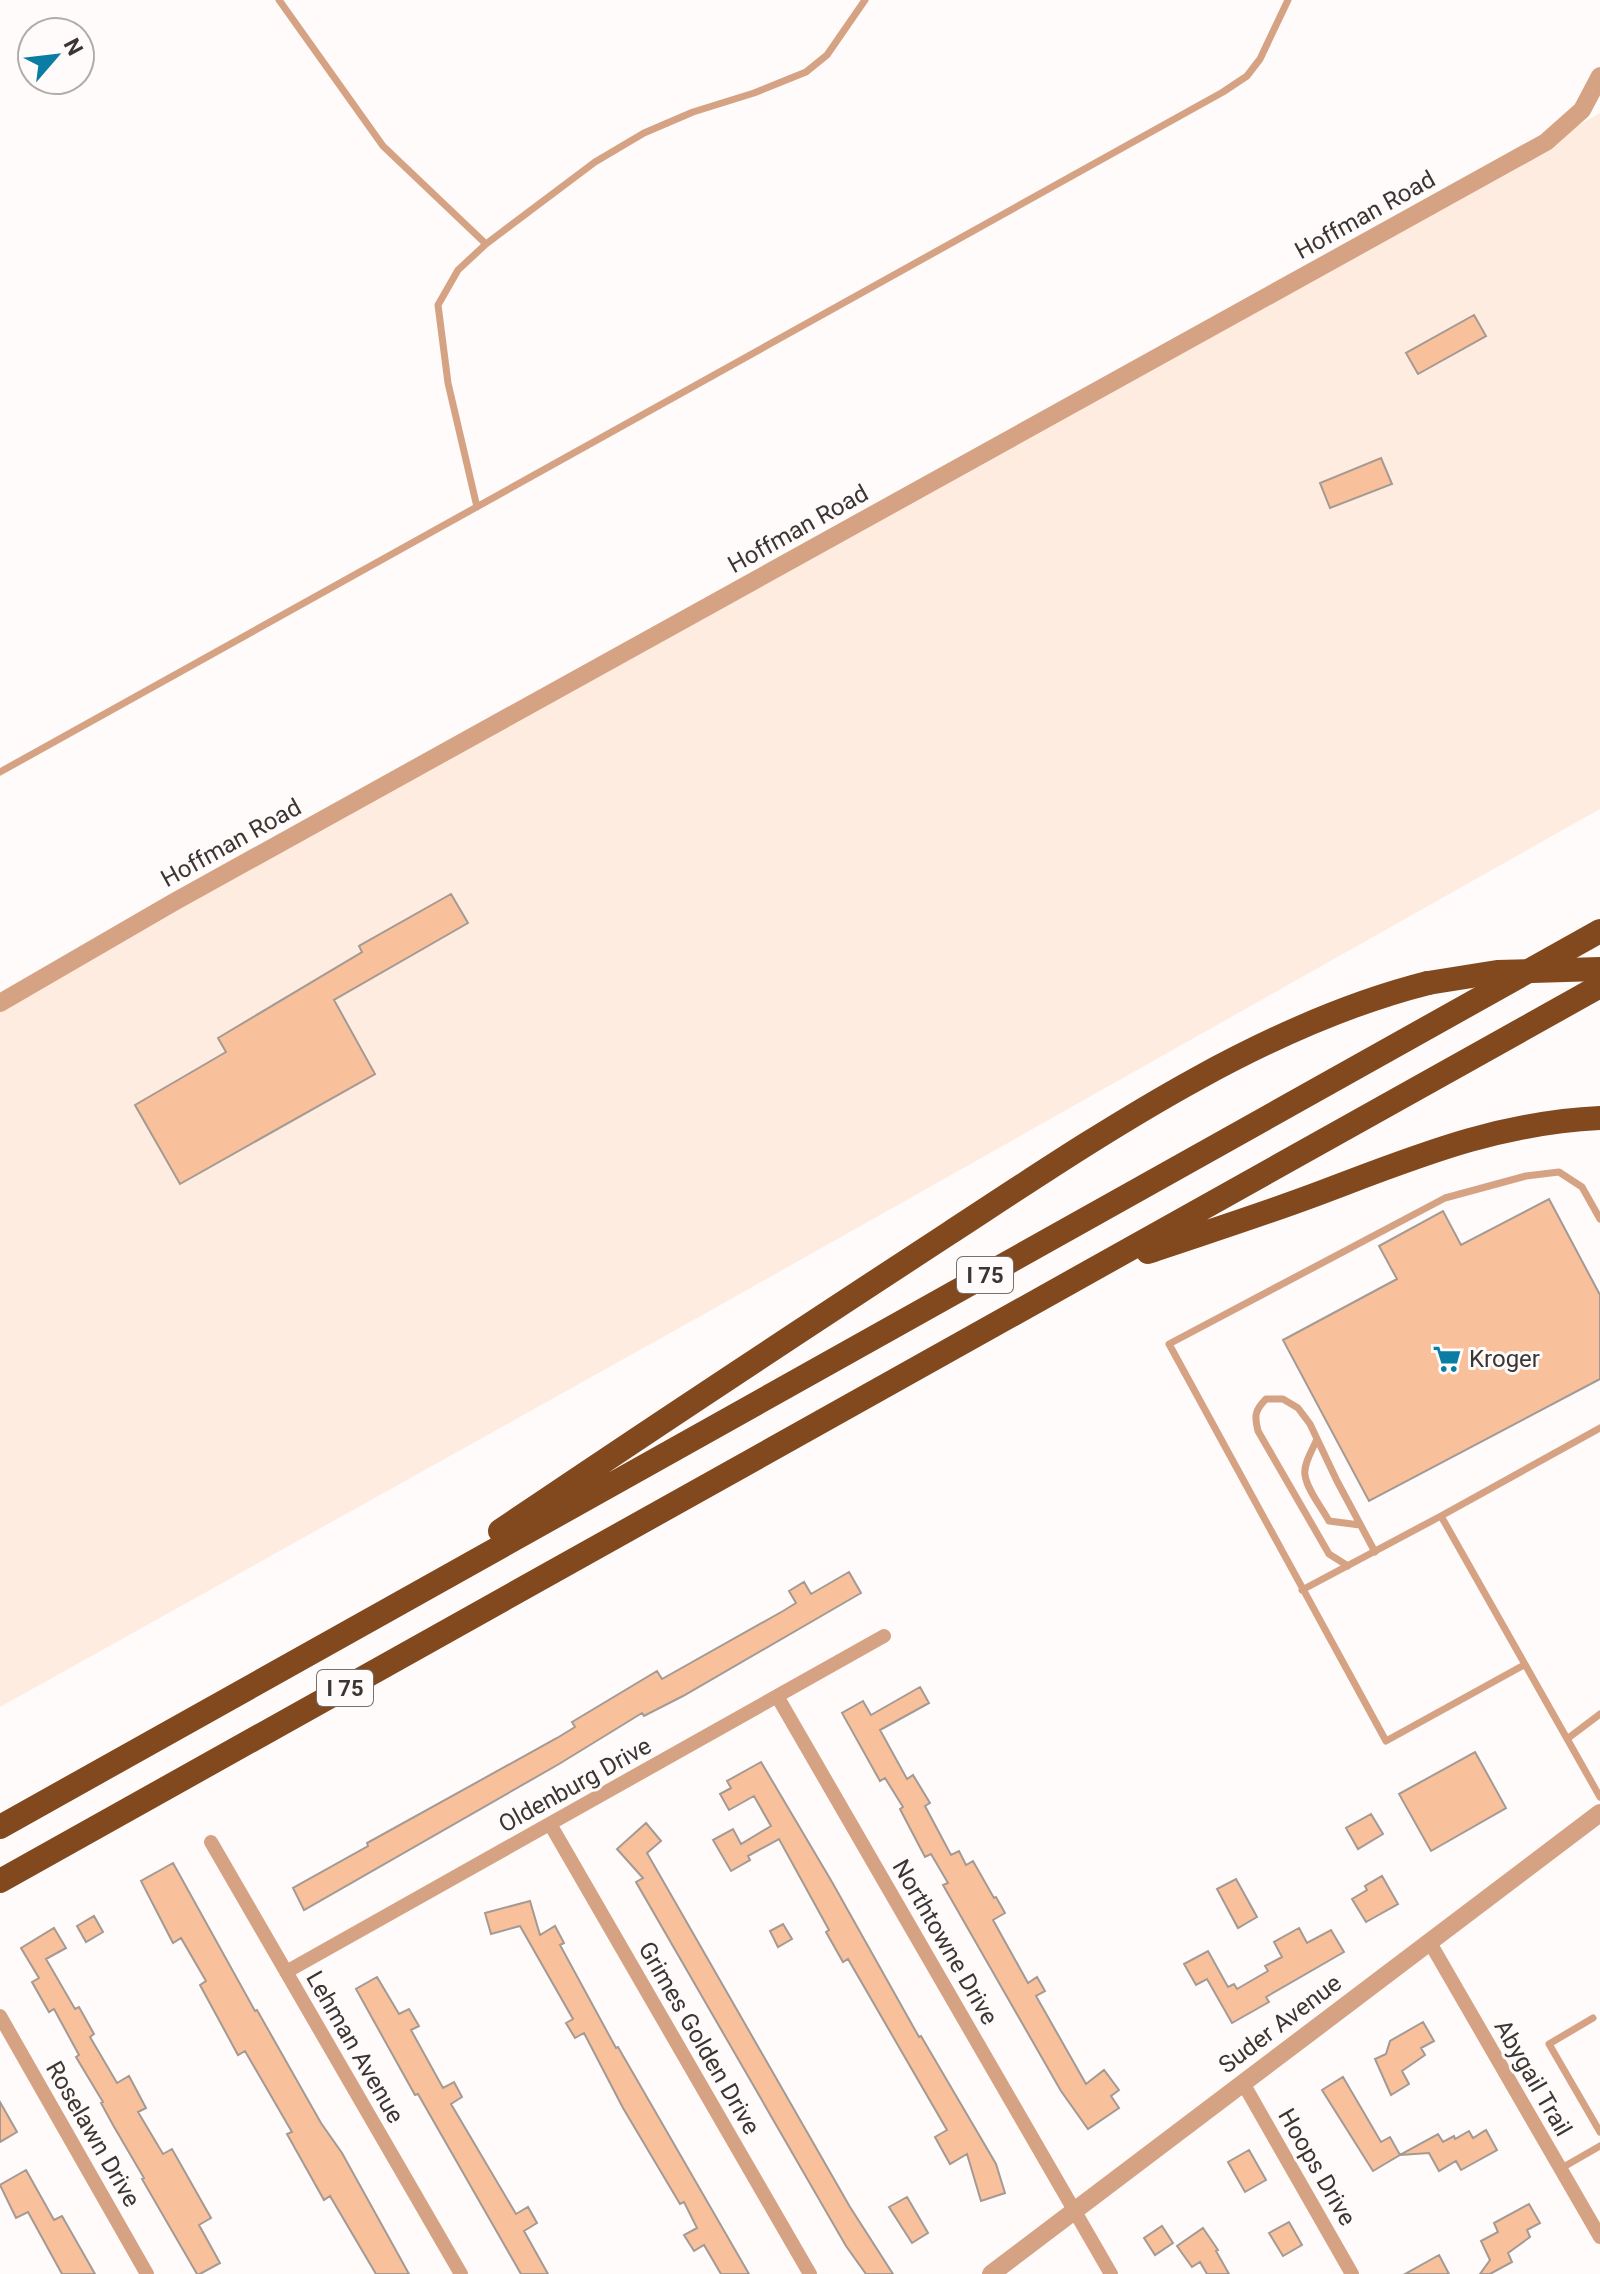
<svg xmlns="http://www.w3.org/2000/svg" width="1600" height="2274" viewBox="0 0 1600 2274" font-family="Roboto,sans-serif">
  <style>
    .built { fill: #ffece0 }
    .building { fill: #f9c09c; stroke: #a49a93; stroke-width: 2 }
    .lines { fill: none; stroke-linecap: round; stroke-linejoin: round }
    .service { stroke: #d5a384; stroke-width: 7 }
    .minor { stroke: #d5a384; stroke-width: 14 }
    .tertiary { stroke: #d5a384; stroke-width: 18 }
    .motorway { stroke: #83491e; stroke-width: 24 }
    .motorway-bridge { stroke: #83491e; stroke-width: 24 }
    .labels { text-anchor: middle; stroke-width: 6; stroke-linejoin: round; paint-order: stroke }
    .shield { fill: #fefbfa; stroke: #76716f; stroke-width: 2 }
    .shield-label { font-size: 22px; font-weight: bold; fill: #3b3634 }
    .street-label { font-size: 24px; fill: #3b3634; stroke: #fefbfa }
    .poi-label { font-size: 24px; fill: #3b3634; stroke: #fefbfa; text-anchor: start }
  </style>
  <rect width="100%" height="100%" fill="#fefbfa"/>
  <path class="built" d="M1600 113V809L715 1308 0 1707V1003Z"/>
  <path class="building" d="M1474 315 1486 336 1418 374 1406 353Z
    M1381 458 1392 484 1330 508 1320 483Z
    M451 894 468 923 334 1000 375 1074 180 1184 135 1105 226 1052 218 1038 362 952 359 946Z
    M1549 1199 1600 1295V1379L1369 1501 1283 1340 1397 1279 1379 1246 1443 1211 1461 1245Z
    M849 1572 861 1593 683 1696 644 1716 642 1713 559 1764 304 1910 293 1888 368 1846 367 1843 557 1738 575 1727 572 1722 657 1671 662 1679 783 1611 796 1603 789 1591 804 1582 811 1594Z
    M920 1687 929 1703 880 1730 907 1779 913 1775 930 1803 925 1806 951 1855 959 1851 966 1865 973 1861 994 1898 996 1897 1005 1913 993 1920 1028 1983 1037 1977 1045 1991 1036 1996 1086 2084 1104 2070 1119 2090 1111 2096 1119 2108 1088 2129 1061 2091 943 1885 948 1883 931 1854 925 1857 900 1809 903 1807 885 1778 880 1781 842 1713 863 1701 871 1715Z
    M1475 1752 1506 1808 1431 1851 1399 1794Z
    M761 1762 832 1882 919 2037 921 2036 996 2164 1005 2193 981 2201 967 2154 950 2164 935 2137 947 2130 848 1959 843 1962 826 1932 829 1930 779 1839 748 1856 750 1860 731 1871 713 1840 733 1829 741 1844 771 1826 754 1796 729 1810 720 1794 731 1788 727 1781Z
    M1371 1814 1383 1834 1358 1849 1346 1828Z
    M646 1823 661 1841 647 1853 850 2207 893 2274H866L846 2246 636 1882 643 1878 617 1849Z
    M173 1863 255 2011 257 2010 321 2123 342 2153 409 2274H376L330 2196 324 2200 287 2134 292 2132 245 2051 238 2055 200 1985 206 1981 181 1938 173 1943 141 1881Z
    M1382 1876 1398 1904 1366 1922 1352 1899 1367 1890 1365 1886Z
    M1236 1879 1257 1917 1238 1928 1217 1889Z
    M530 1901 540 1935 555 1926 564 1943 560 1945 616 2048 618 2047 749 2274H721L704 2245 694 2251 684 2235 697 2228 684 2202 680 2204 623 2108 584 2033 575 2038 566 2023 573 2019 520 1926 491 1934 485 1913Z
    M94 1916 103 1932 86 1942 77 1926Z
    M783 1924 792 1939 778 1947 770 1931Z
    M54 1928 66 1948 46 1959 75 2009 79 2007 94 2034 90 2037 117 2083 129 2076 146 2108 138 2112 163 2154 172 2149 211 2218 199 2225 220 2263 200 2274H197L142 2179 144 2178 113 2125 101 2103 103 2102 76 2057 79 2055 54 2009 49 2012 32 1982 39 1978 21 1948Z
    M1299 1928 1307 1943 1331 1930 1344 1952 1266 1997 1269 2002 1232 2023 1207 1979 1196 1985 1184 1964 1208 1951 1228 1987 1234 1984 1237 1989 1268 1971 1265 1966 1282 1957 1274 1942Z
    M377 1977 399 2014 409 2009 419 2026 411 2030 443 2088 454 2082 462 2097 451 2104 516 2214 528 2207 537 2223 524 2231 548 2274H521L418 2094 415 2095 356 1989Z
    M1423 2022 1434 2041 1421 2048 1425 2055 1402 2071 1409 2084 1391 2095 1375 2059 1386 2054 1390 2041Z
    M1343 2077 1381 2142 1390 2137 1400 2155 1438 2134 1443 2142 1454 2136 1455 2139 1469 2131 1473 2138 1486 2130 1497 2150 1461 2170 1456 2161 1439 2171 1429 2153 1400 2155 1373 2171 1322 2090Z
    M0 2102 17 2132 0 2142Z
    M1249 2150 1266 2180 1245 2192 1228 2162Z
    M26 2170 54 2220 62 2216 95 2274H62L28 2212 16 2218 0 2185Z
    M907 2197 928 2233 912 2243 889 2207Z
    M1529 2204 1540 2223 1527 2230 1530 2237 1508 2253 1512 2262 1490 2274H1480L1490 2260 1481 2241 1498 2232 1494 2223Z
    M1289 2222 1302 2245 1283 2256 1269 2233Z
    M1162 2226 1173 2243 1155 2255 1144 2238Z
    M1203 2228 1218 2250 1216 2251 1229 2274H1207L1200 2262 1192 2267 1177 2246Z
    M1439 2255 1449 2274H1405Z"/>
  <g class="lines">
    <path class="service" d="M279 0 383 146 486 244
      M477 507 448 383 438 305 458 270 486 244 595 162 644 133 693 112 754 93 806 72 827 55 865 0
      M0 772 1223 92 1247 76 1260 59 1288 0
      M1600 1428 1441 1516 1600 1797
      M1317 1439C1313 1449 1303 1464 1305 1475 1307 1490 1322 1508 1329 1521L1360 1525
      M1348 1566 1329 1554 1258 1431C1254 1416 1255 1410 1266 1399H1283L1298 1408 1310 1424 1337 1481 1375 1552
      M1302 1590 1441 1516
      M1524 1665 1386 1741 1169 1344 1445 1198 1526 1176 1559 1172 1582 1187 1600 1219
      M1567 1739 1600 1714
      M1593 2018 1549 2044 1600 2132
      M1560 2169 1600 2146"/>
    <path class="minor" d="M777 1696 1111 2274
      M550 1824 810 2274
      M211 1842 461 2274
      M1429 1941 1600 2237
      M286 1972 884 1636
      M0 2016 147 2274
      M1243 2083 1352 2274"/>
    <path class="tertiary" d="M0 1003 174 902 1546 142 1582 110 1600 76
      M991 2274 1600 1813"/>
    <path class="motorway" d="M1148 1252C1204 1233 1261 1215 1317 1194 1413 1158 1495 1123 1600 1118
      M500 1531C649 1430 798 1332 948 1234 1095 1138 1257 1026 1428 983
      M0 1827 1600 931
      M0 1881 1600 986"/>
    <path class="motorway-bridge" d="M1428 983 1497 972 1600 969"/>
  </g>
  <defs>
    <symbol id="supermarket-bare" viewBox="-9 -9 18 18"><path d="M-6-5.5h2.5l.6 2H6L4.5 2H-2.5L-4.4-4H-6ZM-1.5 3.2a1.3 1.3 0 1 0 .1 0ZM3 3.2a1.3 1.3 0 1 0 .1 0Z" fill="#0b7ca4" stroke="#fefbfa" stroke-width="2.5" paint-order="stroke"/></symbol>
  </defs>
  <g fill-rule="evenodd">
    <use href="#supermarket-bare" x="1427" y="1339" width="40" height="40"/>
  </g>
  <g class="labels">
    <g class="shield">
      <rect x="957" y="1257" width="56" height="36" rx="6"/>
      <rect x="317" y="1670" width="56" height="36" rx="6"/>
    </g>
    <g class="shield-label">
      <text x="985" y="1283">I 75</text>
      <text x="345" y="1696">I 75</text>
    </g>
    <g class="street-label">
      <text transform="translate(1365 215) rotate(-29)" y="8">Hoffman Road</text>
      <text transform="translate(798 529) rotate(-29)" y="8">Hoffman Road</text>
      <text transform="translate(231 843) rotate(-29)" y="8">Hoffman Road</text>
      <text transform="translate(575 1785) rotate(-29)" y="8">Oldenburg Drive</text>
      <text transform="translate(945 1942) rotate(60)" y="8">Northtowne Drive</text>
      <text transform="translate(1280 2024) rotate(-37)" y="8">Suder Avenue</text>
      <text transform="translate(699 2038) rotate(60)" y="8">Grimes Golden Drive</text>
      <text transform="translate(355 2047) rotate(60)" y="8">Lehman Avenue</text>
      <text transform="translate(1533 2078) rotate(60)" y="8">Abygail Trail</text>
      <text transform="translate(93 2134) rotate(60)" y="8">Roselawn Drive</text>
      <text transform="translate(1317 2167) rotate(60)" y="8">Hoops Drive</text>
    </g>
    <g class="poi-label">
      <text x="1469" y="1367">Kroger</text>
    </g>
  </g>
  <g transform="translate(56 56) rotate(62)"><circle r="38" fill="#fefbfa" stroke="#b0acab" stroke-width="2"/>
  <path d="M0-6L14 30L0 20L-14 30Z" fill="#0b7ca4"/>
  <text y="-12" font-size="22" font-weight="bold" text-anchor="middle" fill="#3b3634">N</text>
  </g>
</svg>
